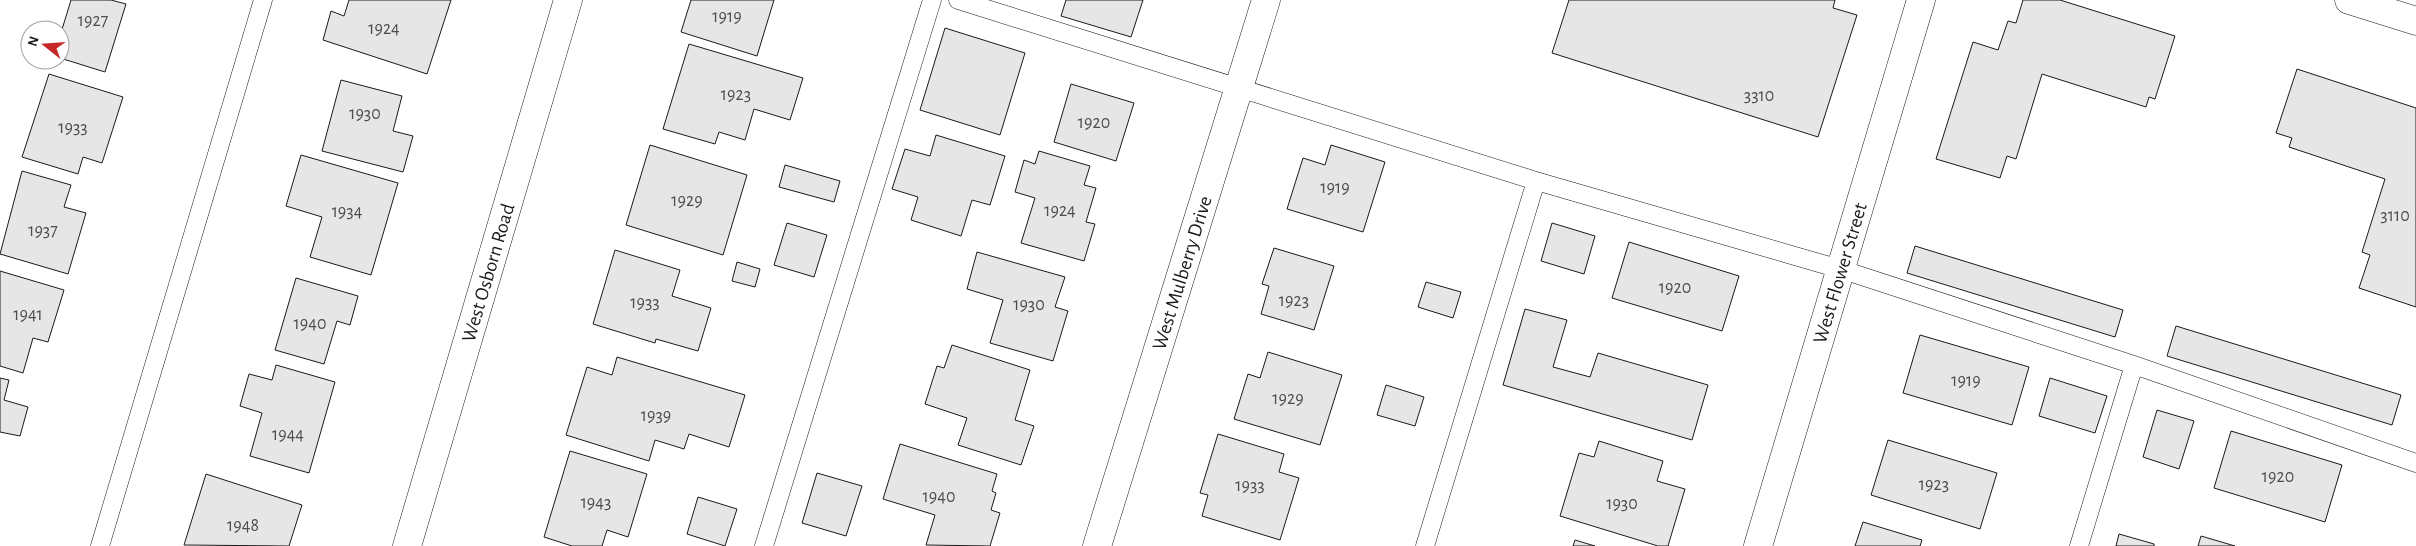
<svg xmlns="http://www.w3.org/2000/svg" width="2416" height="546" viewBox="0 0 2416 546" font-family="'Alegreya Sans',sans-serif">
  <style>
    .building { fill: #e6e6e6; stroke: #1a1a1a }
    .lines { fill: none; stroke-linecap: round; stroke-linejoin: round }
    .service-casing { stroke: #1a1a1a; stroke-width: 19 }
    .minor-casing { stroke: #1a1a1a; stroke-width: 29 }
    .tertiary-casing { stroke: #1a1a1a; stroke-width: 29 }
    .primary-casing { stroke: #1a1a1a; stroke-width: 29 }
    .service { stroke: #fff; stroke-width: 18 }
    .minor { stroke: #fff; stroke-width: 28 }
    .tertiary { stroke: #fff; stroke-width: 28 }
    .primary { stroke: #fff; stroke-width: 28 }
    .labels { text-anchor: middle; stroke-width: 4; stroke-linejoin: round; paint-order: stroke }
    .number-label { font-size: 18px; fill: #4d4d4d }
    .street-label { font-size: 20px; fill: #1a1a1a; stroke: #fff }
  </style>
  <rect width="100%" height="100%" fill="#fff"/>
  <path class="building" d="M71 0H111L126 4 105 72 60 58V36Z
    M349 0H451L427 74 323 40 331 11 344 16Z
    M691 0H774L757 56 681 32Z
    M1066 0H1143L1131 37 1061 16Z
    M1569 0H1835L1833 8 1857 15 1818 137 1552 53Z
    M2023 0H2060L2175 36 2155 99 2149 97 2146 107 2042 74 2016 159 2007 156 2000 178 1936 159 1973 42 1998 50 2008 21 2016 23Z
    M945 28 1025 53 1000 135 920 110Z
    M689 44 803 78 790 120 754 109 745 140 719 132 715 144 663 129Z
    M2297 69 2416 108V307L2359 288 2370 255 2362 252 2385 179 2289 147 2292 138 2276 133Z
    M49 74 123 97 102 163 83 157 78 174 22 157Z
    M341 80 402 96 393 131 413 136 403 172 322 151Z
    M1071 84 1134 103 1116 161 1054 142Z
    M936 135 1005 156 990 205 972 200 961 236 911 220 918 197 892 189 905 149 930 156Z
    M650 145 747 175 723 255 626 225Z
    M1331 145 1385 162 1363 232 1287 209 1303 158 1325 165Z
    M1039 151 1090 166 1084 185 1096 188 1086 222 1095 224 1084 261 1021 243 1035 198 1015 192 1024 160 1035 164Z
    M301 155 398 183 371 275 310 257 322 217 286 206Z
    M785 165 840 181 834 202 779 187Z
    M22 171 71 185 64 207 86 213 68 274 0 254Z
    M787 223 827 235 814 277 774 265Z
    M1552 223 1595 236 1584 274 1541 261Z
    M1629 242 1739 276 1722 331 1612 298Z
    M1915 246 2123 310 2115 337 1907 273Z
    M1274 248 1334 266 1314 330 1261 314 1269 286 1262 284Z
    M615 250 680 270 672 296 711 308 698 351 656 339 655 343 593 324Z
    M977 252 1065 277 1055 307 1068 311 1053 361 990 343 1003 300 967 289Z
    M737 262 760 269 755 287 732 281Z
    M0 271 64 290 48 342 33 338 23 373 0 366Z
    M296 278 358 296 350 325 337 321 324 364 275 350Z
    M1426 282 1461 292 1453 318 1418 307Z
    M1525 309 1567 320 1553 367 1590 377 1598 353 1708 385 1692 440 1503 385Z
    M2176 326 2401 395 2392 425 2167 356Z
    M1920 335 2029 367 2012 425 1903 393Z
    M952 345 1030 370 1015 420 1034 426 1021 465 958 445 967 418 925 404 937 366 944 368Z
    M1268 352 1342 375 1320 445 1234 419 1248 374 1260 378Z
    M617 357 745 395 729 447 689 434 684 449 655 440 649 461 566 435 587 367 612 375Z
    M276 365 335 382 309 473 250 456 262 413 240 406 249 374 272 380Z
    M0 378 9 380 4 400 28 407 20 436 0 432Z
    M2050 378 2107 396 2095 433 2039 416Z
    M1386 385 1424 397 1415 426 1377 415Z
    M2157 410 2194 421 2179 469 2143 457Z
    M2231 431 2342 465 2325 522 2214 488Z
    M1218 434 1284 454 1279 472 1299 478 1280 540 1202 516 1208 495 1200 493Z
    M1888 440 1997 473 1980 529 1871 495Z
    M1599 441 1663 461 1657 481 1685 489 1668 546H1658L1560 516 1579 453 1594 457Z
    M900 444 997 474 992 491 996 493 991 510 1000 513 990 546 926 545 935 515 883 499Z
    M570 451 647 474 628 537 607 530 602 546H572L544 537Z
    M817 473 862 486 846 536 802 523Z
    M206 474 302 505 289 546 184 545Z
    M698 497 737 509 725 546 687 534Z
    M1863 522 1922 540 1920 546H1855Z
    M2119 534 2154 544V546H2116Z
    M2201 536 2235 546H2198Z
    M1575 540 1595 546H1573Z"/>
  <g class="lines">
    <defs>
      <path id="service" d="M958 0 1536 181 1840 269 2134 365 2416 463
        M100 546 263 0
        M764 546 932 0
        M1425 546 1536 181
        M2079 546 2134 365"/>
      <g id="minor">
        <path id="s1" d="M1097 546 1266 0"/>
        <path id="s2" d="M1758 546 1921 0"/>
      </g>
      <g id="tertiary">
        <path id="s3" d="M407 546 568 0"/>
      </g>
      <path id="primary" d="M2349 0 2416 21"/>
    </defs>
    <use href="#service" class="service-casing"/>
    <use href="#minor" class="minor-casing"/>
    <use href="#tertiary" class="tertiary-casing"/>
    <use href="#primary" class="primary-casing"/>
    <use href="#service" class="service"/>
    <use href="#minor" class="minor"/>
    <use href="#tertiary" class="tertiary"/>
    <use href="#primary" class="primary"/>
  </g>
  <g class="labels">
    <g class="number-label">
      <text x="727" y="22">1919</text>
      <text x="93" y="26">1927</text>
      <text x="384" y="34">1924</text>
      <text x="736" y="100">1923</text>
      <text x="1759" y="101">3310</text>
      <text x="365" y="119">1930</text>
      <text x="1094" y="128">1920</text>
      <text x="73" y="133">1933</text>
      <text x="1335" y="193">1919</text>
      <text x="687" y="206">1929</text>
      <text x="1060" y="216">1924</text>
      <text x="347" y="217">1934</text>
      <text x="2395" y="221">3110</text>
      <text x="43" y="236">1937</text>
      <text x="1675" y="293">1920</text>
      <text x="1294" y="306">1923</text>
      <text x="645" y="308">1933</text>
      <text x="1029" y="310">1930</text>
      <text x="28" y="320">1941</text>
      <text x="310" y="329">1940</text>
      <text x="1966" y="386">1919</text>
      <text x="1288" y="404">1929</text>
      <text x="656" y="421">1939</text>
      <text x="288" y="440">1944</text>
      <text x="2278" y="482">1920</text>
      <text x="1934" y="490">1923</text>
      <text x="1250" y="491">1933</text>
      <text x="939" y="502">1940</text>
      <text x="596" y="508">1943</text>
      <text x="1622" y="509">1930</text>
      <text x="243" y="531">1948</text>
    </g>
    <g class="street-label">
      <text dy="7" stroke="none"><textPath href="#s3" startOffset="285">West Osborn Road</textPath></text>
      <text dy="7" stroke="none"><textPath href="#s1" startOffset="286">West Mulberry Drive</textPath></text>
      <text dy="7" stroke="none"><textPath href="#s2" startOffset="285">West Flower Street</textPath></text>
    </g>
  </g>
  <g transform="translate(45 45) rotate(287)"><circle r="24" fill="#ffffff" stroke="#a3a3a3"/>
  <path d="M0-4L9 19L0 12L-9 19Z" fill="#c62828"/>
  <text y="-8" font-size="14" font-weight="bold" text-anchor="middle" fill="#1a1a1a">N</text>
  </g>
</svg>
